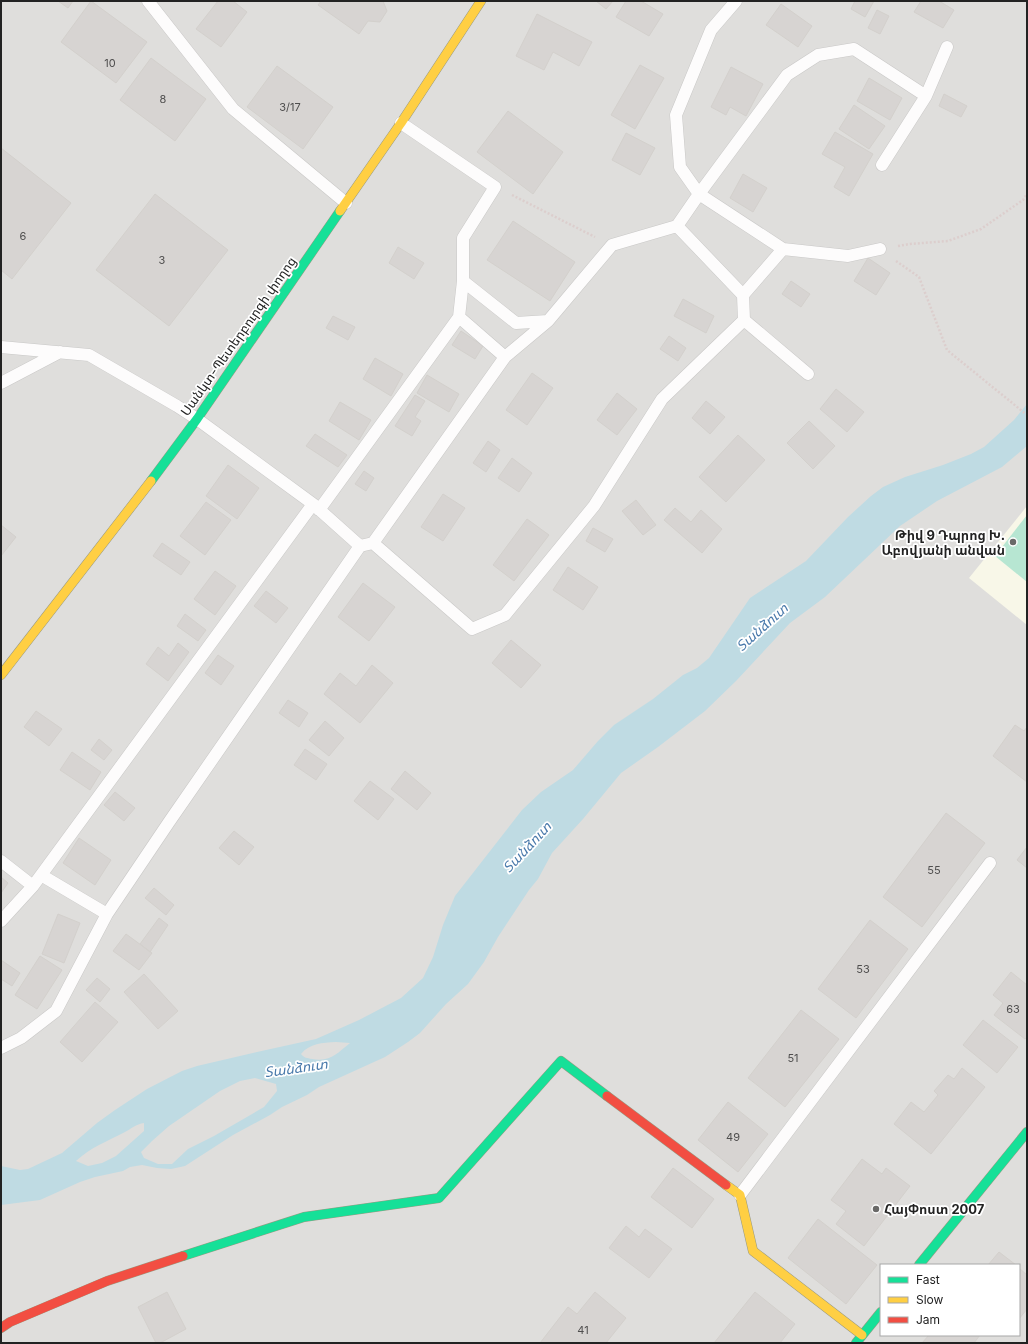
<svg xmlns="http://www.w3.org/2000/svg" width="1028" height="1344" viewBox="0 0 1028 1344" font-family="Inter,'Noto Sans Armenian',sans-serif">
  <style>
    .residential { fill: #dfdedc; fill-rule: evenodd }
    .education { fill: #f8f7e8 }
    .pitch { fill: #b7e6d2 }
    .water { fill: #bfdbe3; fill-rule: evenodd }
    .building { fill: #d7d4d2; stroke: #d3d0cc }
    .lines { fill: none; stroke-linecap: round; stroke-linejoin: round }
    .lane-casing { stroke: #c9c8c7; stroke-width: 13 }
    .fast-casing { stroke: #999a82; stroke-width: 10 }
    .slow-casing { stroke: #999a82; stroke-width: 10 }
    .jam-casing { stroke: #999a82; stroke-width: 10 }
    .path { stroke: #dccecd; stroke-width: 2.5; stroke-dasharray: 2 2; stroke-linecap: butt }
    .lane { stroke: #fdfcfc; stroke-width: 12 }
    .fast { stroke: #16e098; stroke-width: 9 }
    .slow { stroke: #ffcf43; stroke-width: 9 }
    .jam { stroke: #f24e42; stroke-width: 9 }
    .poi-dot { fill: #6a6968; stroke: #fff; stroke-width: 1.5 }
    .labels { text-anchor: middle; stroke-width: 3.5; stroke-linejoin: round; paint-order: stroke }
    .number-label { font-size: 11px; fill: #4f4e4e }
    .street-label { font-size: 13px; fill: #222; stroke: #fff }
    .poi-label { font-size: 13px; font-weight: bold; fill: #222; stroke: #fff; text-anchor: end }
    .water-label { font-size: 14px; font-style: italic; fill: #4a7aab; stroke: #fff }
  </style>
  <rect width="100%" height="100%" fill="#f0eeeb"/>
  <path class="residential" d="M1 1H1027V1343H1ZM881 1265H1019V1335H881Z"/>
  <path class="education" d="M1027 506V625L969 578Z"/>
  <path class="pitch" d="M1027 515V582L995 556Z"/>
  <path class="water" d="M1027 404V446L1002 467 937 501 900 526 825 597 790 623 736 681 705 711 658 747 621 773 583 819 552 853 538 879 529 890 498 937 484 962 468 984 446 1004 420 1033 408 1042 385 1057 319 1087 307 1095 282 1107 270 1115 233 1135 185 1166 171 1169 157 1168 142 1165 130 1167 123 1171 95 1177 80 1182 40 1200 1 1205V1166L20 1170 28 1169 62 1153 97 1123 115 1110 147 1089 182 1071 197 1066 257 1052 316 1039 359 1020 401 998 423 978 433 957 443 925 455 896 522 810 541 792 573 770 598 741 614 725 653 699 683 675 697 668 709 658 750 598 806 561 848 517 871 496 883 487 905 477 943 465 971 454 984 447 1014 420ZM336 1042 350 1043C336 1054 331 1062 312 1059 307 1058 304 1058 301 1054 310 1043 322 1043 336 1042ZM255 1078 276 1084 277 1091 264 1107 214 1136 188 1149 172 1164H158L144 1158 141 1152 152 1141 169 1126 220 1091 240 1081ZM144 1123V1131L116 1156 102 1163 88 1166 76 1161C91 1147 106 1142 125 1132 131 1129 136 1124 144 1123Z"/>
  <path class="building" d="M58 1H73L68 8Z
    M91 1 147 42 116 83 61 42Z
    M218 1H233L247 12 221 47 196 29Z
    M321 1H383L387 11 380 22 368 21 359 34 318 5Z
    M596 1H613L606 9Z
    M626 1H641L663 14 649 36 616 17Z
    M855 1H874L865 17 851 9Z
    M921 1H939L954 10 943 28 914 12Z
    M781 4 812 26 798 47 766 25Z
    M877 10 889 16 880 34 868 28Z
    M537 14 592 42 579 66 553 52 544 70 516 56Z
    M151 58 206 99 175 141 120 100Z
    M640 65 664 78 635 129 611 115Z
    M277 66 333 107 303 149 247 107Z
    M731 67 763 84 746 116 730 107 726 115 711 107Z
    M869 78 902 98 890 120 857 101Z
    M944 94 967 106 961 117 939 106Z
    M854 105 885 126 869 149 839 129Z
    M508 111 563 152 533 194 477 152Z
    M835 132 873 154 849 196 834 187 845 167 822 154Z
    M626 133 655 148 640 175 612 160Z
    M1 148 71 203 12 279 1 270Z
    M743 174 767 188 753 212 730 198Z
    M155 194 228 250 169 326 96 270Z
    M513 221 575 262 550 301 487 260Z
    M398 247 424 263 414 279 389 263Z
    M868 258 890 273 876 295 854 281Z
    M791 281 810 294 801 307 782 294Z
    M683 299 714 316 706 333 674 316Z
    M333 316 355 327 348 340 326 328Z
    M461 331 483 346 475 359 452 345Z
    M669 336 686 348 678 361 660 349Z
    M375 358 403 374 391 396 363 379Z
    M532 373 553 388 527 425 506 410Z
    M427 375 459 394 449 412 417 393Z
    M836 389 864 412 847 432 820 409Z
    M617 393 637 409 617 435 597 420Z
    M415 395 425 401 415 417 421 421 412 436 395 426Z
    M706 401 725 417 710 434 692 418Z
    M340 402 371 420 359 440 329 421Z
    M809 421 835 446 813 469 787 443Z
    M315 434 347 455 338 467 306 446Z
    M738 435 765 460 726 502 699 477Z
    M488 441 500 450 486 472 473 463Z
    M512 458 532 473 519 492 498 478Z
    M228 465 259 488 237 519 206 496Z
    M364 471 374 478 366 491 355 484Z
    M443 494 465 508 443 541 421 527Z
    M636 500 656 525 643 535 622 511Z
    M206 502 231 520 205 555 180 536Z
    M675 508 691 522 701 510 722 529 702 553 664 520Z
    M527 519 549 535 514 581 493 565Z
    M1 525 16 537 1 556Z
    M593 528 613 539 605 552 586 541Z
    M162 543 190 562 181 575 153 556Z
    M568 567 598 587 583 610 553 590Z
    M215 571 236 586 215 615 194 599Z
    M363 583 395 607 369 641 338 617Z
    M266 591 288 608 276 623 254 606Z
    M185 614 206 630 198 641 177 626Z
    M511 640 541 665 521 688 492 663Z
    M178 643 189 652 168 681 146 664 158 647 169 656Z
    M218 655 234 666 221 685 205 673Z
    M372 665 393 683 360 723 324 694 340 673 356 686Z
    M288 700 308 713 299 727 279 713Z
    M36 711 62 729 49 746 24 727Z
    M325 721 344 738 329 756 309 740Z
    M1015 725 1024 731 1027 727V782L993 756Z
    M99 739 112 750 104 760 91 750Z
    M305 749 327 764 316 780 294 765Z
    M72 752 101 772 90 790 60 770Z
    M405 771 431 793 417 810 391 789Z
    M370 781 394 799 378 820 354 801Z
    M115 792 135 808 124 821 104 805Z
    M946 813 985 843 922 927 883 897Z
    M234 831 254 847 239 865 219 848Z
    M79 838 111 860 95 885 63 863Z
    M1027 847V868L1017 860Z
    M1 877 8 883 1 893Z
    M154 888 174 905 166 915 145 898Z
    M58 914 80 923 64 963 42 954Z
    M159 918 168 925 150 952 140 944Z
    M870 920 908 949 856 1018 818 989Z
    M126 934 152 953 139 970 113 951Z
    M40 956 62 970 37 1009 15 995Z
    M1 960 20 973 12 986 1 979Z
    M1011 972 1027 985V1037L1025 1039 994 1015 1003 1003 993 995Z
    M144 974 178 1011 158 1029 124 992Z
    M97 978 110 989 100 1002 86 990Z
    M95 1002 118 1022 82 1062 60 1042Z
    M801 1010 839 1039 785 1107 748 1078Z
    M983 1020 1018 1047 997 1073 963 1045Z
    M962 1068 985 1087 931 1154 894 1124 911 1102 924 1112 938 1095 934 1091 948 1075 954 1079Z
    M728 1102 768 1134 738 1172 698 1140Z
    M862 1159 882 1174 886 1168 910 1186 864 1246 836 1224 846 1211 831 1200Z
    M673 1168 714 1199 692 1228 651 1197Z
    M818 1219 877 1265 846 1304 788 1258Z
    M626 1226 639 1237 645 1229 672 1249 649 1278 609 1248Z
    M999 1252 1016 1265H988Z
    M1019 1268 1027 1275V1309L1019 1319Z
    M167 1292 186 1329 160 1343H156L138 1307Z
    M595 1292 626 1318 606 1343H540L568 1307 577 1314Z
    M755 1292 795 1324 780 1343H714Z
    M929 1335H980L974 1343H922Z"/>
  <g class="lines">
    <defs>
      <path id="lane" d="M148 1 233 109 346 203
        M926 96 947 47
        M401 123 495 187 463 238V281L459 317 505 357
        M677 226 743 295 744 320 808 374
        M880 249 848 256 783 249 699 194 787 75 818 55 854 49 926 96 882 165
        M463 281 516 323 548 321
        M743 295 783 249
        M1 347 89 355 177 406 197 419 313 504 360 546 373 543 472 629 505 615 594 506 662 399 744 320
        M1 383 60 352
        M319 510 459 317
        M373 543 505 357 548 321 612 245 677 226 699 194 680 167 676 115 711 30 736 1
        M1 861 33 886
        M41 875 107 914
        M1 921 33 886 313 504
        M1 1048 21 1038 56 1011 107 914 169 822 360 546
        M740 1195 990 863"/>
      <path id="fast" d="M151 481 197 419 340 211
        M183 1256 304 1217 439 1198 561 1061 607 1096
        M919 1265 1027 1132
        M856 1343 881 1312"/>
      <path id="slow" d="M340 211 401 123 481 1
        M1 675 151 481
        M726 1185 740 1195 753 1251 862 1335"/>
      <path id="jam" d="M607 1096 726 1185
        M1 1328 10 1322 107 1281 183 1256"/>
    </defs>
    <use href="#lane" class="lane-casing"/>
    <use href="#fast" class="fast-casing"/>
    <use href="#slow" class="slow-casing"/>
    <use href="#jam" class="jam-casing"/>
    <path class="path" d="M512 195 595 237
      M898 246 910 244 948 241 981 229 1023 200 1027 194
      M896 261 919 277 947 350 1027 415"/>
    <use href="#lane" class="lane"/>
    <use href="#fast" class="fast"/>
    <use href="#slow" class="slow"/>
    <use href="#jam" class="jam"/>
  </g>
  <g class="poi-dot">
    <circle cx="1013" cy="542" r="4"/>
    <circle cx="876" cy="1209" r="4"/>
  </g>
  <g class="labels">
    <g class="number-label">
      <text x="110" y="67">10</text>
      <text x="163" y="103">8</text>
      <text x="290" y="111">3/17</text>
      <text x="23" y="240">6</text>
      <text x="162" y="264">3</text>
      <text x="934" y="874">55</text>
      <text x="863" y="973">53</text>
      <text x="1013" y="1013">63</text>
      <text x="793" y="1062">51</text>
      <text x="733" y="1141">49</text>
      <text x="583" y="1334">41</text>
    </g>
    <g class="street-label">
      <text transform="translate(238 336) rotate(-55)" y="5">Սանկտ-Պետերբուրգի փողոց</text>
    </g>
    <g class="poi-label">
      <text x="1005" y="540">Թիվ 9 Դպրոց Խ․<tspan x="1005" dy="15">Աբովյանի անվան</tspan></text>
      <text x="884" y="1214" text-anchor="start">ՀայՓոստ 2007</text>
    </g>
    <g class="water-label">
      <text transform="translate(762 627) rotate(-42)" y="5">Տանձուտ</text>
      <text transform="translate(527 847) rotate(-47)" y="5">Տանձուտ</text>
      <text transform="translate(296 1068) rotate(-8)" y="5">Տանձուտ</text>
    </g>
  </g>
  <rect width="1028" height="1344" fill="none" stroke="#222222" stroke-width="4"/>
  <rect x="880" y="1264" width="140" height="72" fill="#ffffff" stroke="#a7a7a7"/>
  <rect x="888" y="1277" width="20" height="6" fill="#16e098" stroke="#a7a7a7"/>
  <text x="916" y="1284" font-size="12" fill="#222222">Fast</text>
  <rect x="888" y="1297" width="20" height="6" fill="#ffcf43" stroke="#a7a7a7"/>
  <text x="916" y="1304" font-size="12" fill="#222222">Slow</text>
  <rect x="888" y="1317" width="20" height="6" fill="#f24e42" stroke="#a7a7a7"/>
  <text x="916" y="1324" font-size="12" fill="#222222">Jam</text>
</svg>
